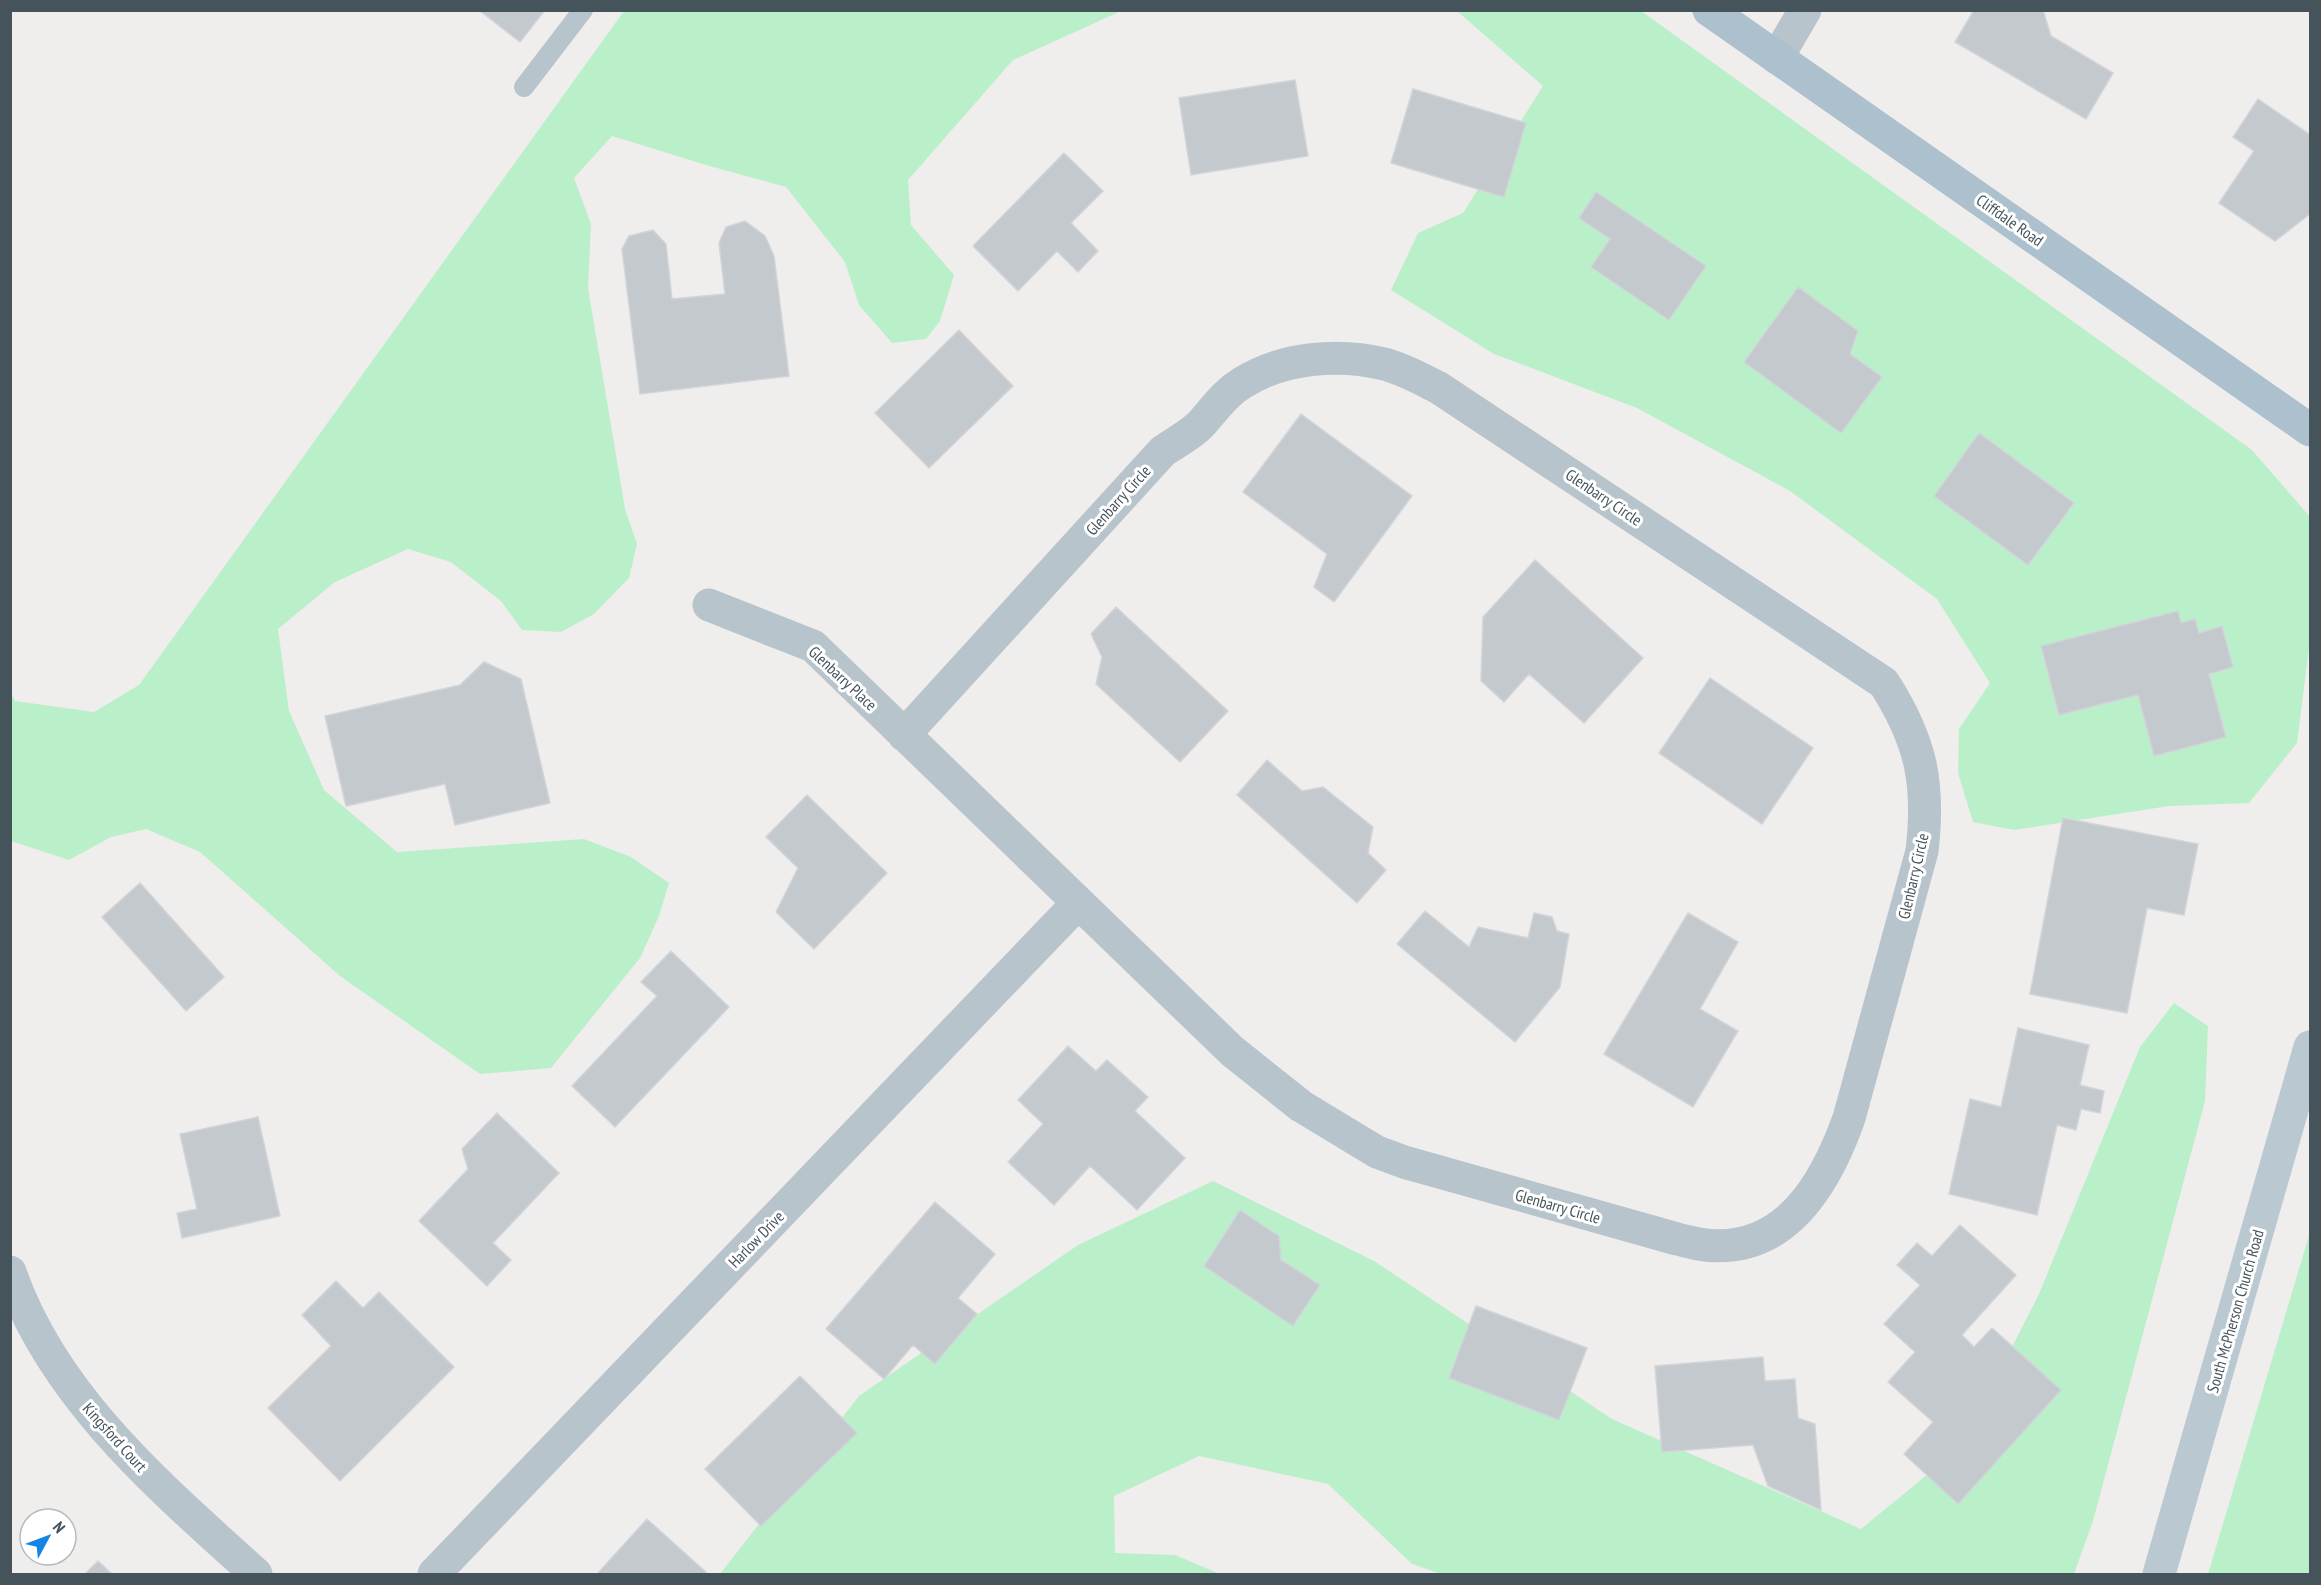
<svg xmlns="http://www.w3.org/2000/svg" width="2321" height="1585" viewBox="0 0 2321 1585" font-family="'PT Sans Narrow',sans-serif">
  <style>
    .green { fill: #baf0c9 }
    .building { fill: #c4c9cd; stroke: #d1d4d9; stroke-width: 1.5 }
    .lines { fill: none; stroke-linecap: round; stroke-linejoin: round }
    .lane { stroke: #b8c4cb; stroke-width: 20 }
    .street { stroke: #b8c4cb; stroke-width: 33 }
    .secondary { stroke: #bac8d2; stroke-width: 33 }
    .primary { stroke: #acc0cd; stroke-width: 33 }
    .labels { text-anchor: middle; stroke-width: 6; stroke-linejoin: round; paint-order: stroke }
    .street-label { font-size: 16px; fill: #45535b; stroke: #fff }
  </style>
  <rect width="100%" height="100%" fill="#f0eded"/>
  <path class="green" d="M624 11H1121L1013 60 908 180 911 225 954 275 940 321 926 339 892 343 859 305 845 262 786 187 706 165 612 136 574 178 591 224 588 288 625 509 637 544 629 578 594 614 561 632 522 630 501 601 451 562 408 549 335 582 278 629 289 711 324 790 397 852 584 839 631 857 669 883 659 916 640 958 551 1068 480 1074 340 976 200 852 146 829 111 837 69 860 11 841V693L15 701 94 712 139 685Z
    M1457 11H1641L2252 450 2310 517V640L2297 743 2249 803 2169 806 2014 830 1973 822 1958 773 1959 729 1990 683 1937 599 1790 491 1637 408 1494 354 1391 290 1418 233 1463 213 1543 86Z
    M2174 1003 2208 1026 2205 1101 2093 1521 2074 1574H1441L1412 1564 1328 1484 1199 1456 1114 1496 1115 1553 1175 1555 1220 1574H720L859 1396 1078 1245 1213 1181 1374 1261 1612 1419 1861 1529 1961 1447 2039 1294 2140 1047Z
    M2310 1232V1574H2208Z"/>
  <path class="building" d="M479 10H545L520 42Z
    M1974 10H2043L2051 36 2113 73 2086 119 1955 42Z
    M1295 80 1308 156 1191 175 1179 98Z
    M1413 89 1526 123 1504 197 1391 163Z
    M2258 99 2309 134 2310 132V214L2275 241 2219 203 2254 151 2233 137Z
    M1064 153 1103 191 1071 223 1098 251 1078 272 1057 251 1018 291 973 246Z
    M1596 192 1706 266 1669 320 1591 267 1610 239 1579 218Z
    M745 221 765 236 774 256 789 376 640 394 622 249 629 236 653 230 666 244 672 299 725 294 719 243 726 227Z
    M1798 287 1858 331 1850 354 1882 377 1841 433 1744 362Z
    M959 330 1013 386 929 468 875 413Z
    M1301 414 1412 496 1334 602 1314 587 1327 554 1243 492Z
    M1979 433 2074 503 2028 565 1934 496Z
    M1535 560 1643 658 1584 723 1529 674 1504 702 1481 681 1483 617Z
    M1116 607 1228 711 1180 762 1096 684 1102 657 1091 634Z
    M2178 611 2181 623 2195 619 2199 633 2222 626 2233 667 2209 674 2226 737 2154 756 2138 695 2059 715 2041 646Z
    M484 662 521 679 550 803 455 825 445 784 346 806 325 716 460 685Z
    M1710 678 1813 748 1762 824 1659 753Z
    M1267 760 1302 791 1323 787 1373 827 1368 853 1386 870 1357 903 1237 795Z
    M807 795 887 873 814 949 776 912 798 868 766 837Z
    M2063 818 2198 844 2184 915 2147 908 2127 1013 2030 994Z
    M140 883 224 977 186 1011 102 917Z
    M1425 911 1469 947 1478 927 1528 938 1534 913 1552 917 1557 931 1569 934 1560 987 1515 1042 1397 944Z
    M1688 913 1738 942 1700 1009 1738 1031 1693 1107 1604 1054Z
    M671 951 729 1007 615 1127 572 1086 657 996 641 982Z
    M2018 1028 2089 1045 2080 1085 2104 1091 2100 1113 2081 1109 2076 1130 2057 1125 2037 1215 1949 1194 1970 1099 2001 1107Z
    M1068 1046 1096 1071 1107 1060 1148 1097 1135 1111 1185 1158 1137 1210 1090 1166 1054 1205 1008 1162 1043 1124 1018 1100Z
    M497 1113 559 1173 493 1243 511 1260 487 1286 419 1221 468 1169 462 1149Z
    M258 1117 280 1216 182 1238 177 1213 197 1209 180 1134Z
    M935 1202 995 1254 958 1298 977 1314 935 1364 913 1345 884 1379 826 1329Z
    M1240 1210 1279 1236 1281 1260 1320 1285 1293 1326 1204 1266Z
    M1960 1225 2016 1275 1962 1335 1974 1347 1992 1328 2061 1390 1958 1504 1904 1454 1933 1422 1888 1382 1915 1352 1884 1324 1920 1285 1897 1265 1917 1243 1932 1256Z
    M336 1281 363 1308 379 1292 454 1367 340 1481 268 1408 331 1346 302 1315Z
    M1476 1306 1587 1348 1559 1420 1449 1378Z
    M1763 1357 1765 1381 1795 1379 1798 1418 1815 1424 1821 1510 1768 1486 1753 1445 1662 1452 1655 1366Z
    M800 1376 857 1433 761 1526 705 1469Z
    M647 1519 708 1574H597Z
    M98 1561 112 1574H85Z"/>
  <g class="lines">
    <path class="lane" d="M524 87 583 10"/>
    <path class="street" d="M1777 58 1805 10
      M709 605 813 646 1232 1051 1301 1106 1377 1152 1404 1162 1677 1239C1686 1241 1695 1244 1705 1245 1786 1254 1826 1183 1849 1118L1922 851C1930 783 1921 741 1884 683L1439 388C1421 379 1404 369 1384 364 1339 353 1283 357 1242 383 1224 394 1214 410 1200 425 1190 435 1175 443 1163 451L904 735
      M10 1272C53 1397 161 1488 256 1574
      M434 1574 1078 903"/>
    <path class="secondary" d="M2159 1574 2310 1047"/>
    <path class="primary" d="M1709 10 2310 430"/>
  </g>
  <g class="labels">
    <g class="street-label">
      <text transform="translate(2010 220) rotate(35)" y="6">Cliffdale Road</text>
      <text transform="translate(1604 497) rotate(34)" y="6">Glenbarry Circle</text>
      <text transform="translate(1118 500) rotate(-48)" y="6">Glenbarry Circle</text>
      <text transform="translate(843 678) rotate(43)" y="6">Glenbarry Place</text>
      <text transform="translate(1913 876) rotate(-77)" y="6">Glenbarry Circle</text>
      <text transform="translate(1558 1206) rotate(16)" y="6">Glenbarry Circle</text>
      <text transform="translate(756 1239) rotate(-46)" y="6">Harlow Drive</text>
      <text transform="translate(2235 1311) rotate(-74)" y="6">South McPherson Church Road</text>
      <text transform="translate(115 1437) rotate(48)" y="6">Kingsford Court</text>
    </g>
  </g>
  <rect width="2321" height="1585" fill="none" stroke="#45535b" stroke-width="24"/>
  <g transform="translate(48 1537) rotate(49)"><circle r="28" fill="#ffffff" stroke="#b5babd" stroke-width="1.5"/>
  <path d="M0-4.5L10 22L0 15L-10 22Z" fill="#1485e3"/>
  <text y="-9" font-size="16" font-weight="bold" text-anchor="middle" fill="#45535b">N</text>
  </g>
</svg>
